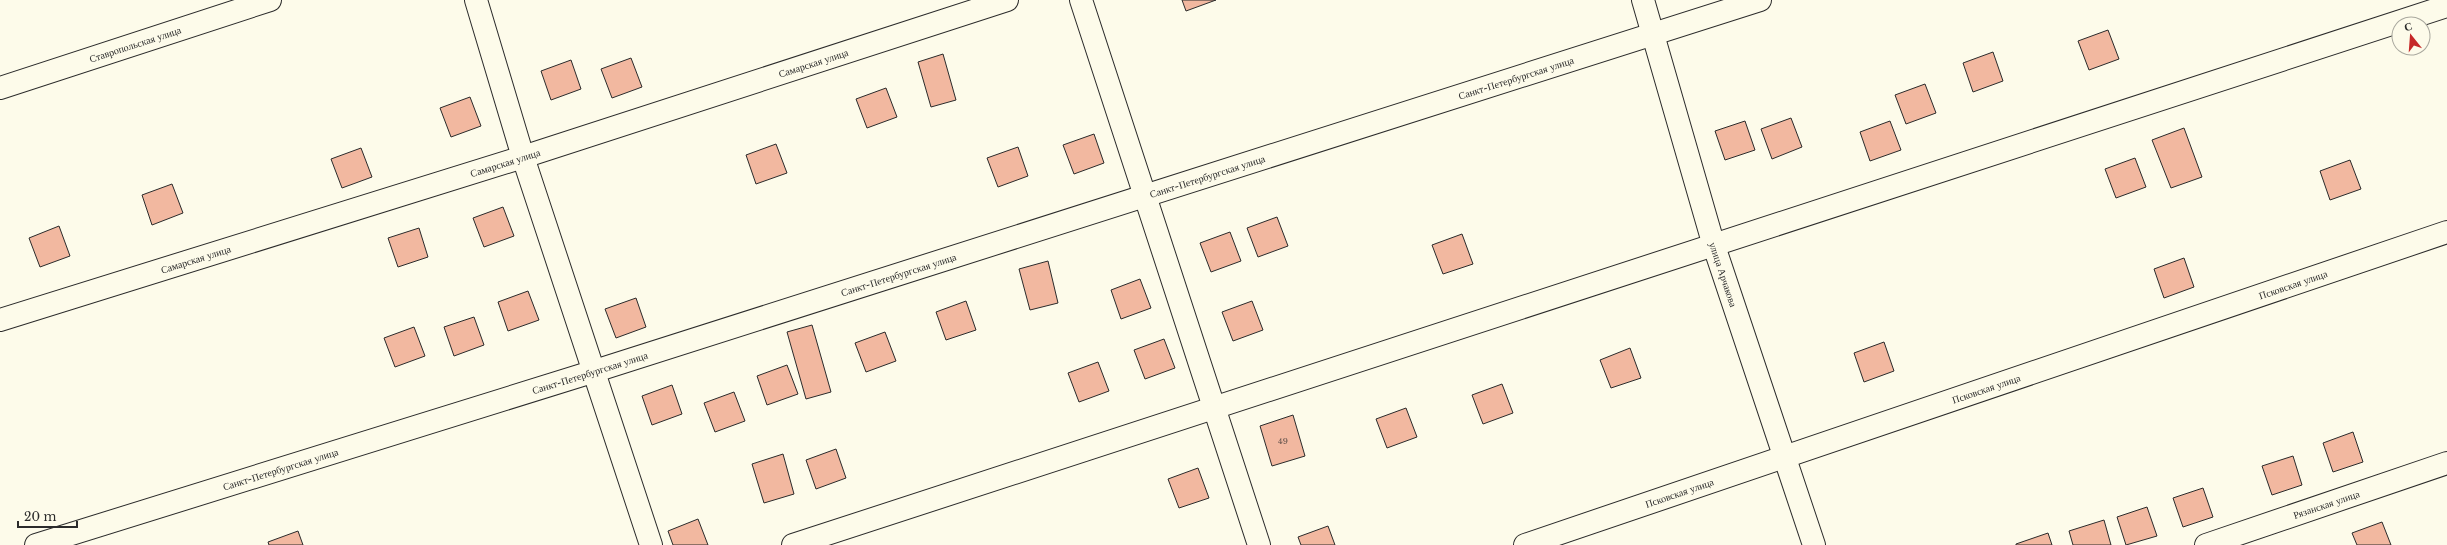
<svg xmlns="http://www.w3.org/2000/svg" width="2447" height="545" viewBox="0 0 2447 545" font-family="'Libre Baskerville',serif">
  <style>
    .building { fill: #f2b8a0; stroke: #2b2b2b }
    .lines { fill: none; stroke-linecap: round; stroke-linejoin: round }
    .minor-casing { stroke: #2b2b2b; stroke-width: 24 }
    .minor { stroke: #fdfbea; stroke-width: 22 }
    .labels { text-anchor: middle; stroke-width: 3; stroke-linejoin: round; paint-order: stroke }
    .number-label { font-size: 8px; fill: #5d4e48 }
    .street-label { font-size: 10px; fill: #2b2b2b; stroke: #fdfbea }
  </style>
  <rect width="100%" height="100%" fill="#fdfbea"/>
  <path class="building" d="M1182 0H1216L1186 11Z
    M2108 30 2119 59 2089 70 2078 41Z
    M1993 52 2003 81 1973 92 1963 63Z
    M943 54 956 100 931 107 918 62Z
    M631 58 642 87 612 98 601 69Z
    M571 60 581 89 551 100 541 71Z
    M1925 84 1936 113 1906 124 1895 95Z
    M886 88 897 117 867 128 856 99Z
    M470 97 481 126 451 137 440 108Z
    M1791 118 1802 147 1772 159 1761 129Z
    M1745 121 1755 150 1725 160 1715 131Z
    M1890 121 1901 150 1870 161 1860 132Z
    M2184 128 2202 177 2171 188 2152 140Z
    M1094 134 1104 163 1074 174 1063 145Z
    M776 144 787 173 756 184 746 155Z
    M1018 147 1028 176 998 187 987 158Z
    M361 148 372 177 342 188 331 159Z
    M2135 158 2146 187 2116 198 2105 169Z
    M2350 160 2361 189 2330 200 2320 171Z
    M172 184 183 213 152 225 142 195Z
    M503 207 514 236 484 247 473 218Z
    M1277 217 1288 246 1258 257 1247 228Z
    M59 226 70 256 40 267 29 238Z
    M419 228 428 257 398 267 388 238Z
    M1230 232 1241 261 1211 272 1200 243Z
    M1462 234 1473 264 1443 274 1432 245Z
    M2184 258 2194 287 2164 298 2154 269Z
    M1048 261 1058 303 1030 310 1019 269Z
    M1140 279 1151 308 1121 319 1111 290Z
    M528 291 539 320 508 331 498 302Z
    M636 298 646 327 616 338 605 309Z
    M966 301 976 330 946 340 936 312Z
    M1252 301 1263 330 1233 341 1222 312Z
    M474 317 484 345 454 356 444 327Z
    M812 325 831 392 806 399 787 332Z
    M414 327 425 356 395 367 384 338Z
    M885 332 896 361 866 372 855 343Z
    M1164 339 1175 368 1145 379 1134 350Z
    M1884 342 1894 371 1864 382 1854 353Z
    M1630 348 1641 378 1611 388 1600 360Z
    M1098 362 1109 391 1079 402 1068 373Z
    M787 365 798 394 767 405 757 376Z
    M1502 384 1513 413 1483 424 1472 395Z
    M672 385 682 414 652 425 642 396Z
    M734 392 745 421 715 432 704 403Z
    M1406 408 1417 437 1387 448 1376 419Z
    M1293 415 1305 456 1272 466 1260 426Z
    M2353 432 2363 462 2333 472 2323 443Z
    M836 449 846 478 816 489 806 460Z
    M783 454 794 494 764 503 752 464Z
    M2293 456 2302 485 2272 495 2262 466Z
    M1198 468 1209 498 1179 508 1168 479Z
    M2203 488 2213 517 2183 527 2173 498Z
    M2147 507 2157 536 2126 545 2117 517Z
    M698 519 708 545H673L668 531Z
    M2104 520 2111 545H2073L2069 531Z
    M2382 522 2391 545H2357L2352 533Z
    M1328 526 1335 545H1301L1298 537Z
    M298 531 303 545H269L268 542Z
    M2048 533 2052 545H2016V544Z"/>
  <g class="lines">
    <defs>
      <g id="minor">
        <path d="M476 0 523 157 651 545"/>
        <path d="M1081 0 1259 545"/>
        <path id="s1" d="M1643 0 1714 246 1814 545"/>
        <path id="s2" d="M0 88 270 0"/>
        <path id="s3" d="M0 320 523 157 1007 0"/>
        <path id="s4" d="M36 545 595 371 1760 0"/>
        <path d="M793 545 2447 6"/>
        <path id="s5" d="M1525 545 2447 232"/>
        <path id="s6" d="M2206 545 2447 463"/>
      </g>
    </defs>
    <use href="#minor" class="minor-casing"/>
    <use href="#minor" class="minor"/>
  </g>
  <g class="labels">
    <g class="number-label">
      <text x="1283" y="444">49</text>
    </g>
    <g class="street-label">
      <text dy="4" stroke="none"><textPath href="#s2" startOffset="142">Ставропольская улица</textPath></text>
      <text dy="4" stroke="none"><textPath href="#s3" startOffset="853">Самарская улица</textPath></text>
      <text dy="4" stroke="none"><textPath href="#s4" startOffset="1552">Санкт-Петербургская улица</textPath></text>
      <text dy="4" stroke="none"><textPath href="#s3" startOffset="529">Самарская улица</textPath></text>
      <text dy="4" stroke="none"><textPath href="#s4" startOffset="1228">Санкт-Петербургская улица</textPath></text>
      <text dy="4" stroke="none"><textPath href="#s3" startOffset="205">Самарская улица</textPath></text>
      <text dy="4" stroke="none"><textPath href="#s4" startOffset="904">Санкт-Петербургская улица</textPath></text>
      <text dy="4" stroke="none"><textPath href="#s1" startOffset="286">улица Арчакова</textPath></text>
      <text dy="4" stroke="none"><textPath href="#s5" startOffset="811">Псковская улица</textPath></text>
      <text dy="4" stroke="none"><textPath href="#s4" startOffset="580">Санкт-Петербургская улица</textPath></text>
      <text dy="4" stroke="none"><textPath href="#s5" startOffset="487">Псковская улица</textPath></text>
      <text dy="4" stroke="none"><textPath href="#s4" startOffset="256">Санкт-Петербургская улица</textPath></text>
      <text dy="4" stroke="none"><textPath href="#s5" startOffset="163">Псковская улица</textPath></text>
      <text dy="4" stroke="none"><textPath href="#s6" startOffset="127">Рязанская улица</textPath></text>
    </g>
  </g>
  <g transform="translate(2411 36) rotate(343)"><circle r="19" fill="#fdfbea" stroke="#a9a89e"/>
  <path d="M0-3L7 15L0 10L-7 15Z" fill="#c62828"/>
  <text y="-6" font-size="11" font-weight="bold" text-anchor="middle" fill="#2b2b2b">С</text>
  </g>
  <path d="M18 521v6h59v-6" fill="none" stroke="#2b2b2b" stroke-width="2"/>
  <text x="24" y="521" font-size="12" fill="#2b2b2b" stroke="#fdfbea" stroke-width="3" paint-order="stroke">20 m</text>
</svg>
